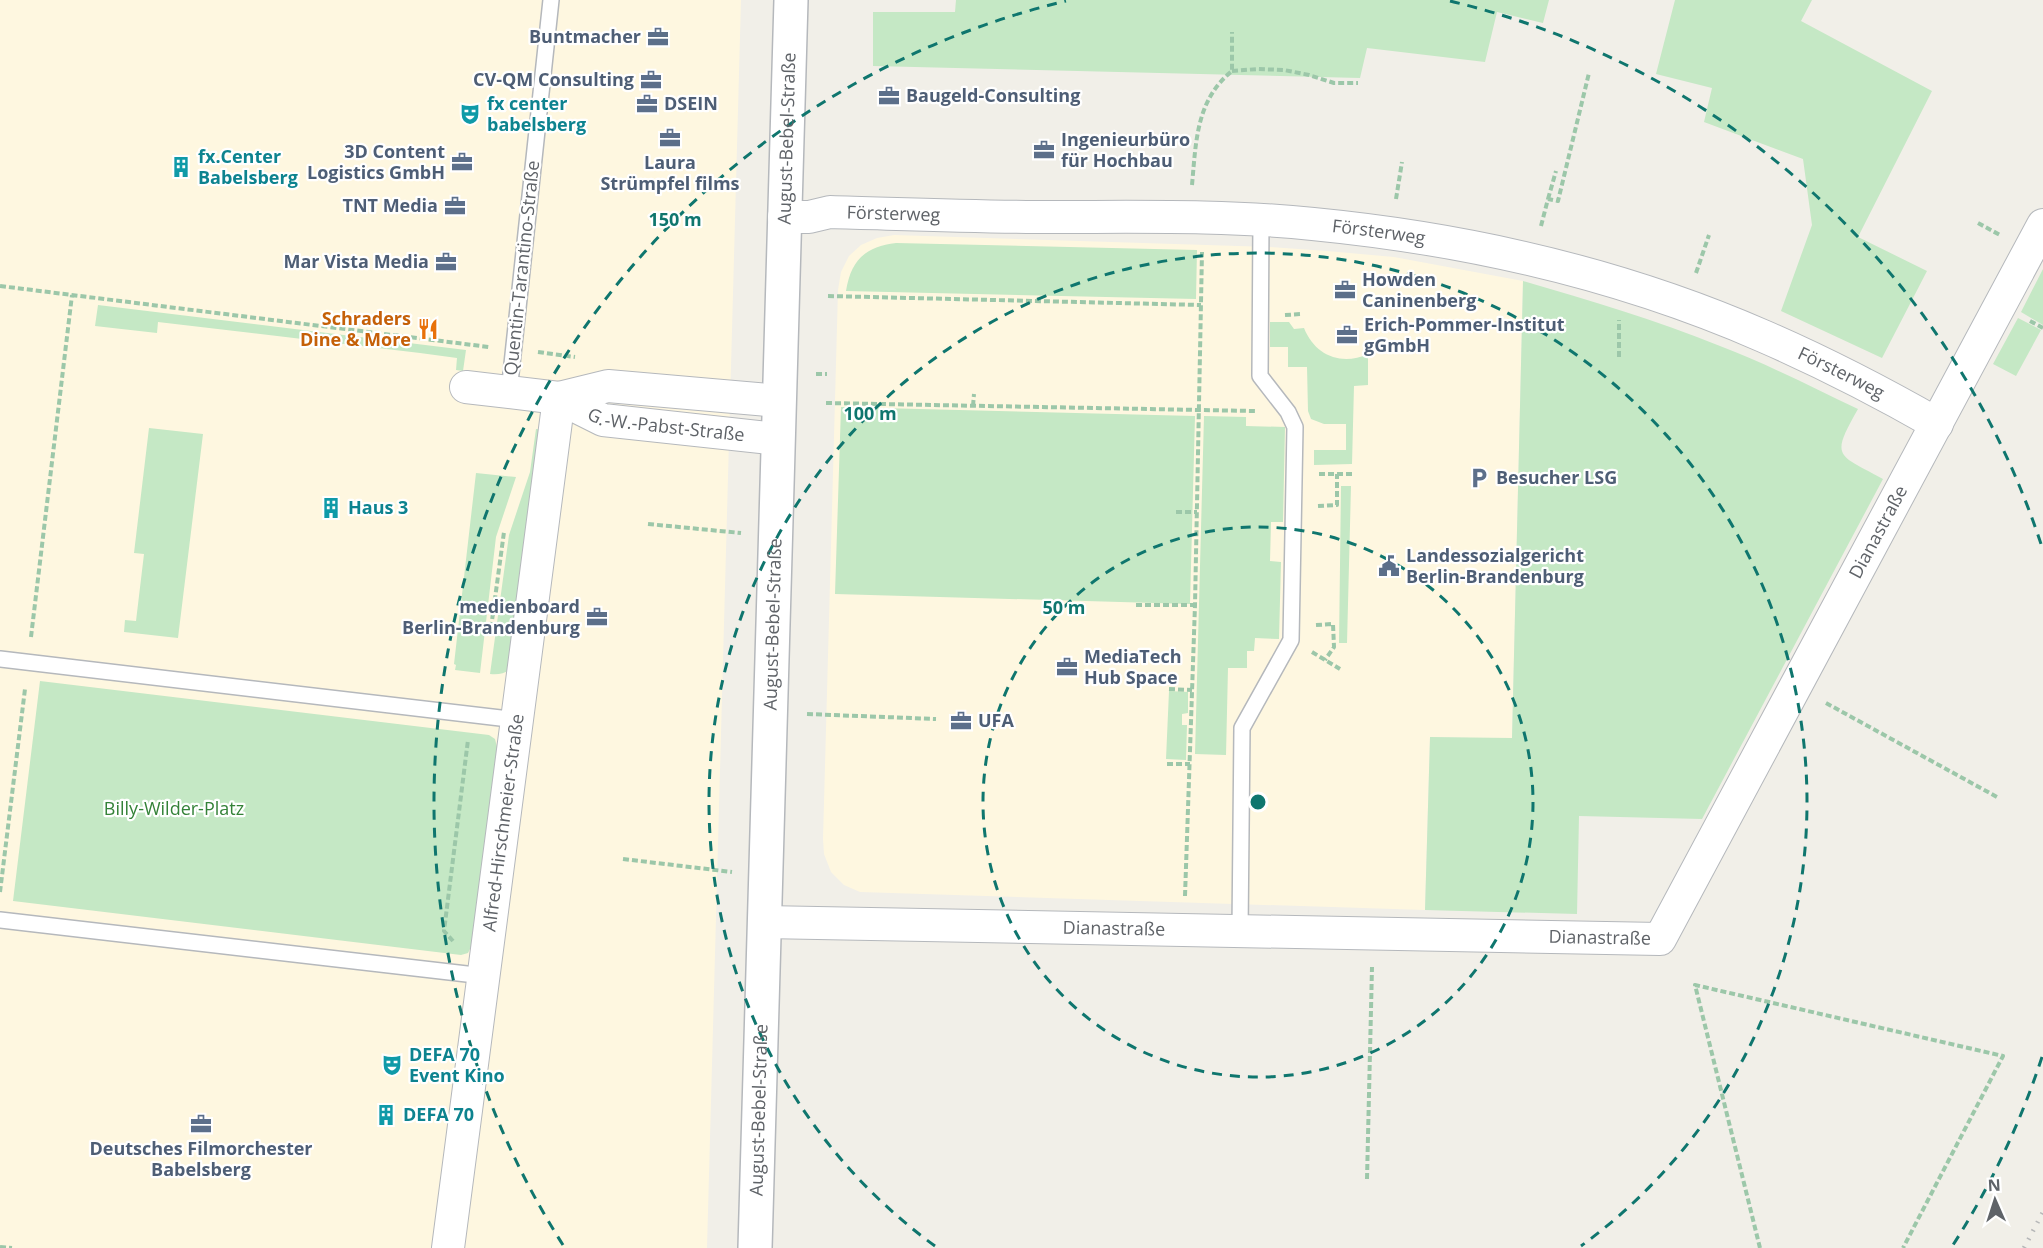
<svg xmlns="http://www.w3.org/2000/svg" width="2043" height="1248" viewBox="0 0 2043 1248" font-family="'Open Sans',sans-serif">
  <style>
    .commercial { fill: #fef7e0 }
    .green { fill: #c5e8c5 }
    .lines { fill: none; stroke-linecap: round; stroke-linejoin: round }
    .service-casing { stroke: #b5b8bc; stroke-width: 18 }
    .minor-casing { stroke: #b5b8bc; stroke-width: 34 }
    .tertiary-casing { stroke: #b5b8bc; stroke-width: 36 }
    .path { stroke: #9cc7a9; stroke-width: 4; stroke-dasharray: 6 3; stroke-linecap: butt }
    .service { stroke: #fff; stroke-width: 15 }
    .minor { stroke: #fff; stroke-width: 32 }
    .tertiary { stroke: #fff; stroke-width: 33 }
    .rail { stroke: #b6b7b8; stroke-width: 4.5; stroke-dasharray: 1.5 8; stroke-linecap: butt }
    .ring { fill: none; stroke: #0f766e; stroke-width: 3; stroke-dasharray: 10 8 }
    .labels { text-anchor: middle; stroke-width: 4.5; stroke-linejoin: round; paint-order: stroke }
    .service-label { font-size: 18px; font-weight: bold; fill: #4e5e75; stroke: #fff; text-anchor: start }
    .culture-label { font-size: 18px; font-weight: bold; fill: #0d838f; stroke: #fff; text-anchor: start }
    .street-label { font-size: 18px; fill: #5f6368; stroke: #fff }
    .food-label { font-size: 18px; font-weight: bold; fill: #c56008; stroke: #fff; text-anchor: end }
    .park-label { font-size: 18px; fill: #348238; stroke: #fff }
    .centre { fill: #0f766e; stroke: #fff; stroke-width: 3 }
    .ring-label { font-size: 18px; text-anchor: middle; font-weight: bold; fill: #0f766e; stroke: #fff; stroke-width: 4.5; stroke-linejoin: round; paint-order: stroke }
  </style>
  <rect width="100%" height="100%" fill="#f1efe8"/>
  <path class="commercial" d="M0 0H741L707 1248H0Z
    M894 235 1270 247 1327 251 1394 257 1523 281 1512 739 1430 737 1425 910 860 892 844 885 831 872 824 854 823 839 838 290 841 272 849 256 861 245 877 238Z"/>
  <path class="green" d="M956 0H1549L1543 23 1497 12 1485 62 1367 48 1360 78 873 66V12H955Z
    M1675 0H1812L1801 21 1932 91 1858 237 1927 271 1882 358 1781 311 1812 225 1803 159 1704 122 1712 88 1656 74Z
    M896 243 1197 250 1196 299 846 291C851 260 865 247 896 243Z
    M2043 269V325L2021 312Z
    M1523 281C1589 300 1655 320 1720 346 1767 364 1812 387 1858 409 1830 458 1837 454 1883 479L1702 819 1579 816 1577 914 1425 910 1430 737 1512 738Z
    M98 305 466 350 463 371 456 370 457 358 420 353 158 322 157 333 95 326Z
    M2018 318 2041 330 2016 376 1993 364Z
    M1270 322H1289L1294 329 1304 328C1315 356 1342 366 1368 354V385L1354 386 1352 464 1314 465V450H1346V424H1324L1311 419 1308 411 1307 367H1288V347H1270Z
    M841 407 1195 416 1190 604 835 594Z
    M1204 416 1246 417V426L1285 427 1283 522H1271L1270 561 1281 562 1279 639 1255 638 1254 651H1247V668H1228L1226 755 1195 754Z
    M149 428 203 434 178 638 124 632 125 620 136 621 144 554 134 553Z
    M536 429 548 430 514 667C506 673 500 675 490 674L509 535 530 472Z
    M476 473 516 477 496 537 480 673 455 670 456 665 454 664Z
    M1341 486H1351L1347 643H1339Z
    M40 681 489 735 495 739 497 747 472 945 468 953 461 955 13 901Z
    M1169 691 1188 692V713L1182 714V725H1187L1186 760 1166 759Z"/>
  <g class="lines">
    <defs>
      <path id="service" d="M509 392 551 0
        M0 659 517 720
        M0 920 484 976
        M1240 931 1242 728 1291 640 1295 427 1288 412 1260 376 1261 221"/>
      <g id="minor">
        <path id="s1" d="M784 217H809L830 212C905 214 979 217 1054 217 1140 217 1227 215 1313 224 1467 239 1621 274 1763 336 1823 362 1881 392 1937 424"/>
        <path id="s2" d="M466 387 559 398 603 420 778 439"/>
        <path d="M559 398 608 386 779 401"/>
        <path id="s3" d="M764 922 1660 939 2043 225"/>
        <path id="s4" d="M448 1248 559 398"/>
      </g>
      <g id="tertiary">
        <path id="s5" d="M755 1248 791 0"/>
      </g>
    </defs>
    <use href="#service" class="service-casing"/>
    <use href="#minor" class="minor-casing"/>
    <use href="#tertiary" class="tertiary-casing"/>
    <path class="path" d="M1232 71 1258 69 1284 70 1309 75 1334 83H1358
      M1192 185C1196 142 1196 100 1232 71V32
      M1396 199 1402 162
      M1548 199 1556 171
      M1978 223 2000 235
      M1541 226 1548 199 1558 201 1589 73
      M1696 273 1709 235
      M0 286 489 347
      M828 296 1201 305
      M1285 315 1302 314
      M2030 321 2043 328
      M538 352 575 357
      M1619 357V320
      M816 374H827
      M826 403 1255 411
      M973 406 974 394
      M1319 474H1352
      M1318 506 1337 505V474
      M1176 512H1197
      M648 524 741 533
      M1136 605H1195
      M1316 625 1333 624 1334 647 1325 660
      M491 628 504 532
      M31 637 72 295
      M1312 652 1340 669
      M1169 689 1192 690
      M1826 703 1997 797
      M807 714 936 719
      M1167 764H1190
      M623 859 732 872
      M0 892 25 689
      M1185 896 1195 605 1202 252
      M453 941 444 931 468 740
      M1367 1179 1372 967
      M0 1247 12 1248
      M1760 1248 1695 985 2003 1056 1903 1248"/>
    <use href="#service" class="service"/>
    <use href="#minor" class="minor"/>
    <use href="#tertiary" class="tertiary"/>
    <path class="rail" d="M2024 1248 2043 1212"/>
  </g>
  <g class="ring">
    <circle cx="1258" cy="802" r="275"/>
    <path d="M935 1246A549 549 0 1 1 1581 1246"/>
    <path d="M2042 1057A824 824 0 0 1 1953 1245M563 1245A824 824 0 0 1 1066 1M1450 1A824 824 0 0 1 2042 547"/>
  </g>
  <defs>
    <symbol id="office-bare" viewBox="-9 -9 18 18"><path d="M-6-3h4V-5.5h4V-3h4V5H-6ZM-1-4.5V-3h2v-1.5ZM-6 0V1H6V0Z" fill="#5c6f8a" stroke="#fff" stroke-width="2.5" paint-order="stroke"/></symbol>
    <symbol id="theatre-bare" viewBox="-9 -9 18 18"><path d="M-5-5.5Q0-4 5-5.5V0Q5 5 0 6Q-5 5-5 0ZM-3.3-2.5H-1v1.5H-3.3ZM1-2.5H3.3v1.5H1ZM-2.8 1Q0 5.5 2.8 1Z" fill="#0f9aa8" stroke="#fff" stroke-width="2.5" paint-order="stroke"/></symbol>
    <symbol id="building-bare" viewBox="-9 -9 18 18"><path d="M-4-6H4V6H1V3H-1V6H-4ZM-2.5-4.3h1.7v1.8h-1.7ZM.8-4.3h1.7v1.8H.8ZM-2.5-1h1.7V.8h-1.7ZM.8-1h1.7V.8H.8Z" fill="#0f9aa8" stroke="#fff" stroke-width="2.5" paint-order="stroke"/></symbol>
    <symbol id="restaurant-bare" viewBox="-9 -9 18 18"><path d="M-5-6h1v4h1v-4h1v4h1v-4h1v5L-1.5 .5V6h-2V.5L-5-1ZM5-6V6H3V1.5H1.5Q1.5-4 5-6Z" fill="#e8710a" stroke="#fff" stroke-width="2.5" paint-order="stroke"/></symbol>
    <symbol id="parking-bare" viewBox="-9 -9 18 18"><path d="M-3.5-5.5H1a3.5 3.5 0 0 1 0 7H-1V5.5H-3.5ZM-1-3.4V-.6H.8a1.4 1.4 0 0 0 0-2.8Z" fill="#5c6f8a" stroke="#fff" stroke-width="2.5" paint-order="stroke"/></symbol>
    <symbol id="civic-bare" viewBox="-9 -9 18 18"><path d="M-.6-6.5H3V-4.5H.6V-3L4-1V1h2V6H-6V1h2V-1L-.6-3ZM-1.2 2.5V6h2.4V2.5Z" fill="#5c6f8a" stroke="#fff" stroke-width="2.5" paint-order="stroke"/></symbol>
  </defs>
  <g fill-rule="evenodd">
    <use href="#office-bare" x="643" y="22" width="30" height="30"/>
    <use href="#office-bare" x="636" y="65" width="30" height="30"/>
    <use href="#office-bare" x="874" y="81" width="30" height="30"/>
    <use href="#office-bare" x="632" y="89" width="30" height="30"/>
    <use href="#theatre-bare" x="455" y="99" width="30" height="30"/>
    <use href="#office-bare" x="655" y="123" width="30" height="30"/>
    <use href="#office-bare" x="1029" y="135" width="30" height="30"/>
    <use href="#office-bare" x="447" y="147" width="30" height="30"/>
    <use href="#building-bare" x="166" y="152" width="30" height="30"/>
    <use href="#office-bare" x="440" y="191" width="30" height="30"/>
    <use href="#office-bare" x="431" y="247" width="30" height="30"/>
    <use href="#office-bare" x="1330" y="275" width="30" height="30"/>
    <use href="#restaurant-bare" x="413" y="314" width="30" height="30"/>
    <use href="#office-bare" x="1332" y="320" width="30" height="30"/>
    <use href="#parking-bare" x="1464" y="463" width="30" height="30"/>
    <use href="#building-bare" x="316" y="493" width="30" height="30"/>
    <use href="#civic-bare" x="1374" y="551" width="30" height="30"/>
    <use href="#office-bare" x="582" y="602" width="30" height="30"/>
    <use href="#office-bare" x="1052" y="652" width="30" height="30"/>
    <use href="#office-bare" x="946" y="706" width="30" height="30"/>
    <use href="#theatre-bare" x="377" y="1050" width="30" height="30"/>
    <use href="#building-bare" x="371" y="1100" width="30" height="30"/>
    <use href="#office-bare" x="186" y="1109" width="30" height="30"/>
  </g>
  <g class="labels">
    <g class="service-label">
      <text x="641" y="43" text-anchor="end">Buntmacher</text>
      <text x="634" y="86" text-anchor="end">CV-QM Consulting</text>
      <text x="906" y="102">Baugeld-Consulting</text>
      <text x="664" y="110">DSEIN</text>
      <text x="1061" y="146">Ingenieurbüro<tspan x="1061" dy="21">für Hochbau</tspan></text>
      <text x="445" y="158" text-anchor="end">3D Content<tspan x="445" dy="21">Logistics GmbH</tspan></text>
      <text x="670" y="169" text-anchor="middle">Laura<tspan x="670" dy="21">Strümpfel films</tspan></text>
      <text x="438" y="212" text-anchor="end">TNT Media</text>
      <text x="429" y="268" text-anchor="end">Mar Vista Media</text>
      <text x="1362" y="286">Howden<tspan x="1362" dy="21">Caninenberg</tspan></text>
      <text x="1364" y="331">Erich-Pommer-Institut<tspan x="1364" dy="21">gGmbH</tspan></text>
      <text x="1496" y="484">Besucher LSG</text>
      <text x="1406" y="562">Landessozialgericht<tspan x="1406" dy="21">Berlin-Brandenburg</tspan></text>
      <text x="580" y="613" text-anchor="end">medienboard<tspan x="580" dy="21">Berlin-Brandenburg</tspan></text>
      <text x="1084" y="663">MediaTech<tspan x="1084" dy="21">Hub Space</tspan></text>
      <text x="978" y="727">UFA</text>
      <text x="201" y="1155" text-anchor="middle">Deutsches Filmorchester<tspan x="201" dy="21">Babelsberg</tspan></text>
    </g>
    <g class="culture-label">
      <text x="487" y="110">fx center<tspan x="487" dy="21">babelsberg</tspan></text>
      <text x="198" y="163">fx.Center<tspan x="198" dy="21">Babelsberg</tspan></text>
      <text x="348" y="514">Haus 3</text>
      <text x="409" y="1061">DEFA 70<tspan x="409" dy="21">Event Kino</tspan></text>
      <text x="403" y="1121">DEFA 70</text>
    </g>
    <g class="street-label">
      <text dy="6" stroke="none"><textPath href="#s5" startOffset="1110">August-Bebel-Straße</textPath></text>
      <text dy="6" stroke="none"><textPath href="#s1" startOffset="110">Försterweg</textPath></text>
      <text dy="6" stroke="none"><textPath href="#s1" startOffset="596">Försterweg</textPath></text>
      <text transform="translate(522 268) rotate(-84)" y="6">Quentin-Tarantino-Straße</text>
      <text dy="6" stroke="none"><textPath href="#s1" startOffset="1082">Försterweg</textPath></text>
      <text dy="6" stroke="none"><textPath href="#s2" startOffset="206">G.-W.-Pabst-Straße</textPath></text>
      <text dy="6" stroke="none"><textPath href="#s3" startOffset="1358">Dianastraße</textPath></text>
      <text dy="6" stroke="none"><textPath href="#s5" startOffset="624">August-Bebel-Straße</textPath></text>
      <text dy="6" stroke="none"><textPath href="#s4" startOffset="429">Alfred-Hirschmeier-Straße</textPath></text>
      <text dy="6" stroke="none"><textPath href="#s3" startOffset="350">Dianastraße</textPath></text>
      <text dy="6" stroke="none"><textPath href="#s3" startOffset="836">Dianastraße</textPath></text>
      <text dy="6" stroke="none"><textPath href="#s5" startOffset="138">August-Bebel-Straße</textPath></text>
    </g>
    <g class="food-label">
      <text x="411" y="325">Schraders<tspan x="411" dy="21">Dine &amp; More</tspan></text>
    </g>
    <g class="park-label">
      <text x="174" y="815">Billy-Wilder-Platz</text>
    </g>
  </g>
  <circle cx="1258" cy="802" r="9" class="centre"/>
  <g class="ring-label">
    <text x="675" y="226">150 m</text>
    <text x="870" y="420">100 m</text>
    <text x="1064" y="614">50 m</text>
  </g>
  <g transform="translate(1995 1200) rotate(357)" stroke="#ffffff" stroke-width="4.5" paint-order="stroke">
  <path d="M0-4.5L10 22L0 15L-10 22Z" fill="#5f6368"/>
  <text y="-9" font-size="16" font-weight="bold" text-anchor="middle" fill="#5f6368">N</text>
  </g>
</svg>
